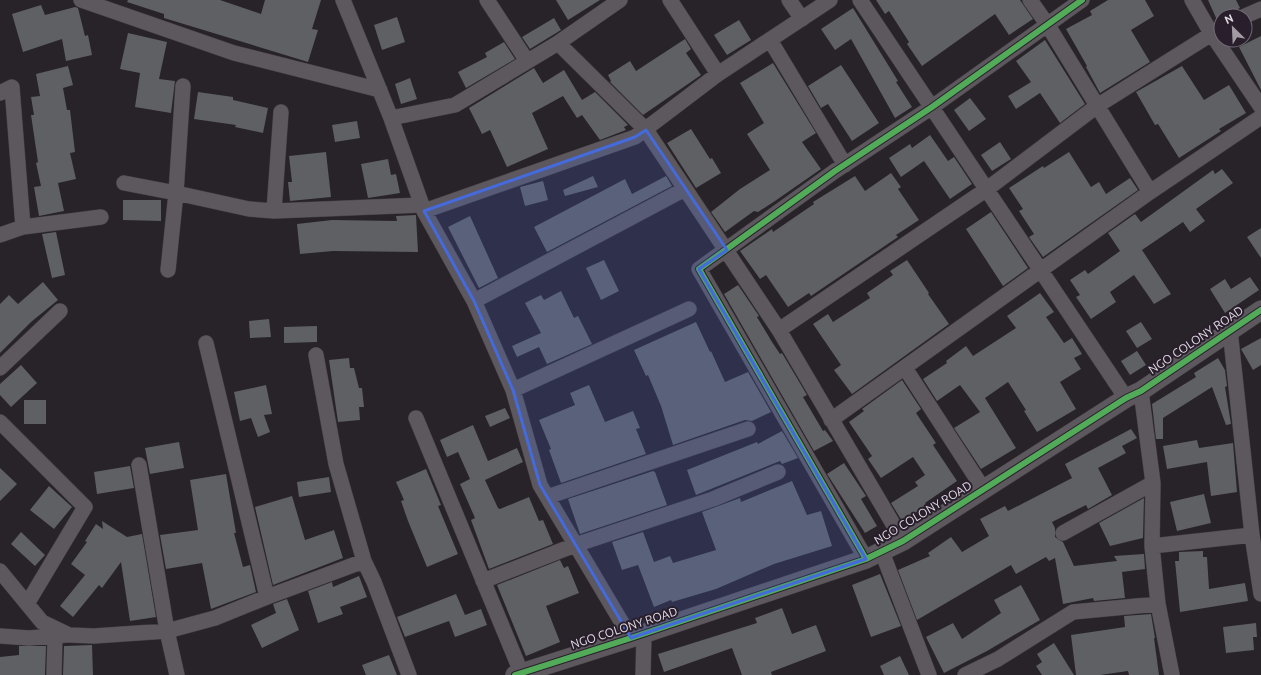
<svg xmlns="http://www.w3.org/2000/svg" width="1261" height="675" viewBox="0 0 1261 675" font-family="Ubuntu,sans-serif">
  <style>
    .building { fill: #5e6063 }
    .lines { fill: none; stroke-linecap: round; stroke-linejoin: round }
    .minor-casing { stroke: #433e44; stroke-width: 16 }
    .tertiary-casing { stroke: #433e44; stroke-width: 20 }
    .minor { stroke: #5c585d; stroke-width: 15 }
    .tertiary { stroke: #5c585d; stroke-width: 19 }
    .cycleway-casing { stroke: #291f2c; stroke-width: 8 }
    .cycleway { stroke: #51ab58; stroke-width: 6 }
    .marked { fill: #456adb; fill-opacity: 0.2; stroke: #456adb; stroke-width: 3; stroke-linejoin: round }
    .labels { text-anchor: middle; stroke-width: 4; stroke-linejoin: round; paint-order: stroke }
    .street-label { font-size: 12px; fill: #e3dce5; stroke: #291f2c }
  </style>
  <rect width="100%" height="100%" fill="#282229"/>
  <path class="building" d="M128 0H220L261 14 265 0H321L312 29 318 30 308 62 164 18V14L127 2Z
    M556 0H600L568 20Z
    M876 0H1020L1033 19 1009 35 995 14 922 66 907 44 909 42 889 11 885 14Z
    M1108 0H1145L1154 16 1131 30 1150 62 1100 93 1086 67 1087 66 1066 29 1092 15 1090 11Z
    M1208 0H1236L1240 8 1221 16 1217 20Z
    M41 5 45 15 75 7 78 8 85 36 88 35 92 55 66 61 62 39 23 52 12 14Z
    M853 8 898 81 896 82 912 107 895 118 851 39 835 50 821 29Z
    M397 17 405 42 382 50 374 25Z
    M554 18 561 30 530 49 522 37Z
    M739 20 751 40 727 55 714 35Z
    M128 33 167 42 159 79 175 81 171 113 135 107 140 73 120 69Z
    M1261 36V90L1239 47Z
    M685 39 691 49 686 53 701 75 643 115 610 82 611 81 608 75 630 61 636 71Z
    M1045 40 1085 104 1060 123 1040 93 1016 109 1008 96 1031 82 1016 61Z
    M504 42 515 59 466 88 458 72 487 57 485 53Z
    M773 63 816 133 802 142 821 169 775 201 758 212 754 211 725 232 711 212 740 189 770 170 747 134 764 123 740 83Z
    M841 65 879 123 852 141 828 104 821 108 808 86Z
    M68 66 73 85 63 88 67 110H70L75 152 70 153 76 179 58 183 64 211 39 216 34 187 41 186 36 163 38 162 31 115H34L31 97 40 96 36 74Z
    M1182 66 1204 100 1229 85 1246 113 1219 129 1221 131 1179 158 1158 124 1155 125 1136 92Z
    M534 68 543 83 564 70 582 100 595 92 628 125 624 127 626 130 600 140 582 115 577 118 563 96 532 113 548 149 507 167 490 130 482 134 469 108Z
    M410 78 417 99 401 104 395 84Z
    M198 92 233 97V100L268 108 263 133 235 127 236 125 194 119Z
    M970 98 986 119 969 131 954 110Z
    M357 121 360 138 335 142 332 125Z
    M691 129 710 159 712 158 721 173 696 188 667 143Z
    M930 135 948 161 954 157 972 184 950 199 924 161 901 177 889 158 910 144 912 148Z
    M1000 142 1011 159 992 171 981 155Z
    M326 152 331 197 290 201 288 182H292L289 156Z
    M1069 152 1091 187 1099 182 1106 194 1130 178 1138 190 1043 257 1029 237 1034 234 1019 211 1023 209 1009 188 1043 166 1044 168Z
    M388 159 391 175 396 174 400 193 368 198 361 164Z
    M1222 169 1233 183 1196 209 1205 221 1190 232 1183 222 1142 250 1171 294 1154 304 1134 275 1110 292 1116 302 1091 319 1076 297 1080 295 1070 280 1085 270 1088 274 1120 251 1108 233 1135 214 1141 222 1213 170 1215 174Z
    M891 173 901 187 898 189 919 220 896 235 898 237 811 296 809 293 788 307 766 275 760 279 740 251 772 229 773 232 814 204 813 202 855 176 865 191Z
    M593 176 598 187 565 196 563 190Z
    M666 176 672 186 547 252 534 227 625 179 632 194Z
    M543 181 548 200 525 206 520 187Z
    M123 200H161V221L123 220Z
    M991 212 1028 268 1003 286 966 229Z
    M416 215 418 252 333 251 300 254 297 224 332 220 397 221 396 216Z
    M470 216 498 278 479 288 448 227Z
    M1261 228V258L1247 237Z
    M56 232 65 275 52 278 42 234Z
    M604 260 619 291 601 300 586 268Z
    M907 260 929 293 928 294 949 324 852 394 834 370 841 365 813 324 828 314 833 322 870 298 867 293 893 275 890 271Z
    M1250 277 1259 290 1225 313 1210 289 1225 279 1231 289Z
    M43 282 58 300 31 322 0 353V304L9 295 18 304Z
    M738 285 759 316 757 317 772 342 780 354 782 353 807 395 803 397 823 431 825 430 833 441 814 451 724 294Z
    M561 291 574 318 578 316 592 344 547 364 539 347 517 357 512 346 541 333 525 303 541 295 544 300Z
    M1040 293 1054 312 1046 317 1064 343 1072 338 1082 354 1074 358 1081 369 1060 382 1076 409 1037 432 1024 411 1026 410 1008 382 985 398 1016 448 981 469 954 428 980 412 960 385 937 401 923 379 947 363 946 361 966 346 973 356 1016 328 1007 316Z
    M269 319 271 337 250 338 249 321Z
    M696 322 710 352 711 351 725 382 748 372 771 412 752 421 745 420 673 445 661 406 648 375 646 376 634 350Z
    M1141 322 1152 339 1137 348 1126 331Z
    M317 326V342L284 343V327Z
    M1261 338V365L1253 370 1241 349Z
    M1137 351 1146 365 1130 375 1121 361Z
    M349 358 350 368H354L359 388H362L364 407H359L360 420 338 422 329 360Z
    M1218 358 1225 370 1227 386 1225 387 1231 424 1226 425 1212 387 1163 418V439H1156L1152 404 1196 377 1194 373Z
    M21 365 37 383 11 407 0 395V384Z
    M902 380 921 409 916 413 936 443 933 445 957 481 925 503 927 505 902 521 891 503 918 486 915 482 925 475 913 457 881 478 868 459 872 456 849 422 864 411 862 409Z
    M266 385 272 414 264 415 270 432 258 437 251 418 240 421 234 392Z
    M589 385 605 422 633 411 640 428 636 429 646 454 561 483 549 450 551 449 539 420 575 405 570 393Z
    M24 400H46V424H24Z
    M505 408 510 418 490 427 485 416Z
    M473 425 488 461 517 448 523 462 485 480 498 508 500 509 529 497 539 521 543 520 553 544 489 569 471 520 475 518 460 484 470 479 458 452 447 457 440 440Z
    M1131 429 1137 438 1122 446 1126 453 1098 468 1112 495 1088 509 1086 505 1052 522 1055 528V537L1063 542 1074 566 1117 561 1114 556 1144 554 1145 569 1122 572 1125 598 1094 601 1093 598 1063 604 1055 558 1049 561 1046 557 1016 574 1011 565 917 620 898 570 930 556 928 553 951 537 962 552 989 536 980 519 1005 506 1008 511 1072 478 1065 464Z
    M782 431 798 458 782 464 780 461 696 495 687 470 757 442 758 444Z
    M1197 440 1199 448 1233 443 1237 492 1211 496 1207 462 1167 469 1163 446Z
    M179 442 184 468 150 474 145 448Z
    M844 463 866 496 861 499 877 526 865 533 827 474Z
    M130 466 134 488 97 494 94 472Z
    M0 468 17 484 0 501Z
    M426 469 441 505 438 506 458 554 427 567 408 521 401 501 404 500 396 482Z
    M653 471 655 472 667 505 580 534 568 499Z
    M226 474 236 533H234L243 567 250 565 256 592 211 609 202 563 166 569 160 535 198 530 190 480Z
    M329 477 331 492 299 497 297 482Z
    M792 481 807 515 821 511 832 546 774 564 716 589 672 602 671 600 654 607 638 565 622 570 612 542 643 532 654 562 670 556 673 563 716 550 702 512 740 498 741 502Z
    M49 486 72 507 54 529 30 510Z
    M1204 494 1211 523 1177 531 1170 502Z
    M292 496 305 540 334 530 343 558 273 585 255 507Z
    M1144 498 1143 538 1110 546 1099 523Z
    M102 521 127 537 142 534 156 617 130 621 121 562 102 588 99 585 73 617 60 606 85 575 71 564 87 542 85 541 96 524 103 529Z
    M21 532 45 555 35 566 11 544Z
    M1203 551V557H1207L1209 589 1245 583 1248 601 1180 612 1175 561H1179V552Z
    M560 560 564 568 568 566 579 593 546 606 560 642 526 656 497 585Z
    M880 574 901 626 871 637 852 585Z
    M359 576 367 597 340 607 343 614 318 623 308 591 332 582 333 587Z
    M1021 585 1040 620 987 651 944 673 926 637 953 623 962 639 1001 613 994 600Z
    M456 594 465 615 481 609 487 625 455 637 449 621 405 637 397 617Z
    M287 599 299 630 262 648 251 625 276 613 273 604Z
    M782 608 792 634 816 625 826 651 771 672 772 675H742L732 648 664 672 658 654 757 623 755 618Z
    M1151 614 1155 638H1154L1159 675H1129L1128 671 1100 675H1076L1071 635 1125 627 1124 616Z
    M1256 623 1257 637H1253L1254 650 1226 653 1223 627Z
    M1054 643 1074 675H1042L1036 666 1042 662 1037 654Z
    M92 645 93 675H63L64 646Z
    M19 646H46L45 675H0V657L19 655Z
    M389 655 397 675H366L362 665Z
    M900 656 909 675H884L880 666Z"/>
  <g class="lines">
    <defs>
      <path id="minor" d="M81 0 234 53 380 90
        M343 0 391 118 424 211 474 301 513 390 540 485 631 638
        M487 0 527 61
        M670 0 718 74
        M789 0 802 19
        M860 0 1126 398
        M1030 0 1047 24 1150 192
        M1192 0 1211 33 1261 107
        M1245 16 1261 9
        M770 40 845 165
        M558 43 646 130 779 330 903 541
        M183 86 176 193 249 209 274 211 422 205
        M0 93 12 87 23 227 0 235
        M391 118 455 105 558 43 620 0
        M124 183 176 193 168 270
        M274 211 281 112
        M424 211 635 137 718 74 830 0
        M23 227 101 217
        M474 301 685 189
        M779 330 987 189 1097 106 1221 28
        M1230 330 1252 535 1261 594
        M206 343 267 597
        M316 355 336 464 364 561
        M0 368 60 311
        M905 368 984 490
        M513 390 689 309
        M1141 391 1153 483 1152 546 1158 604 1172 675
        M416 418 521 672
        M831 420 1150 192 1261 117
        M0 422 85 507 27 604
        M139 465 167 631 177 675
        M547 497 748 429
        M1063 533 1153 483
        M1152 546 1252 535
        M882 552 929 675
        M866 559 699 269 835 171 932 107 1082 0
        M0 571 42 622 69 635 94 636 167 631 215 618 267 597 364 561 374 582 409 675
        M483 581 575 545 713 499 778 472
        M0 636 29 638 67 635
        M54 675 55 636
        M643 675 644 634
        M965 675 998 659 1073 612 1158 604"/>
      <path id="tertiary" d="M515 675 631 638 866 559 903 541 1126 398 1141 391 1261 310"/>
    </defs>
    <use href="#minor" class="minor-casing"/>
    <use href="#tertiary" class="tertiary-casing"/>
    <use href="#minor" class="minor"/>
    <use href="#tertiary" class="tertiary"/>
    <defs>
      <path id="cycleway" d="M866 559 699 269 835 171 932 107 1082 0
        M515 675 631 638 866 559 903 541 1126 398 1141 391 1261 310"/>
    </defs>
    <use href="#cycleway" class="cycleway-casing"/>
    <use href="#cycleway" class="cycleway"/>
  </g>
  <path class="marked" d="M646 130 727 250 699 269 866 559 631 638 540 485 513 390 474 301 424 211 635 137Z"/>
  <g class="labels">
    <g class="street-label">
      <text transform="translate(1196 340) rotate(-34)" y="4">NGO COLONY ROAD</text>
      <text transform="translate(923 513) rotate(-31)" y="4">NGO COLONY ROAD</text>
      <text transform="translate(624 628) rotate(-18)" y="4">NGO COLONY ROAD</text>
    </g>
  </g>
  <g transform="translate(1233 28) rotate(336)"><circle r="19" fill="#291f2c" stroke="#736b76"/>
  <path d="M0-3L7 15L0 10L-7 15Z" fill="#a29ba3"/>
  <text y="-6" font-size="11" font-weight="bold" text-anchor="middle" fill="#e3dce5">N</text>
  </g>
</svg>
